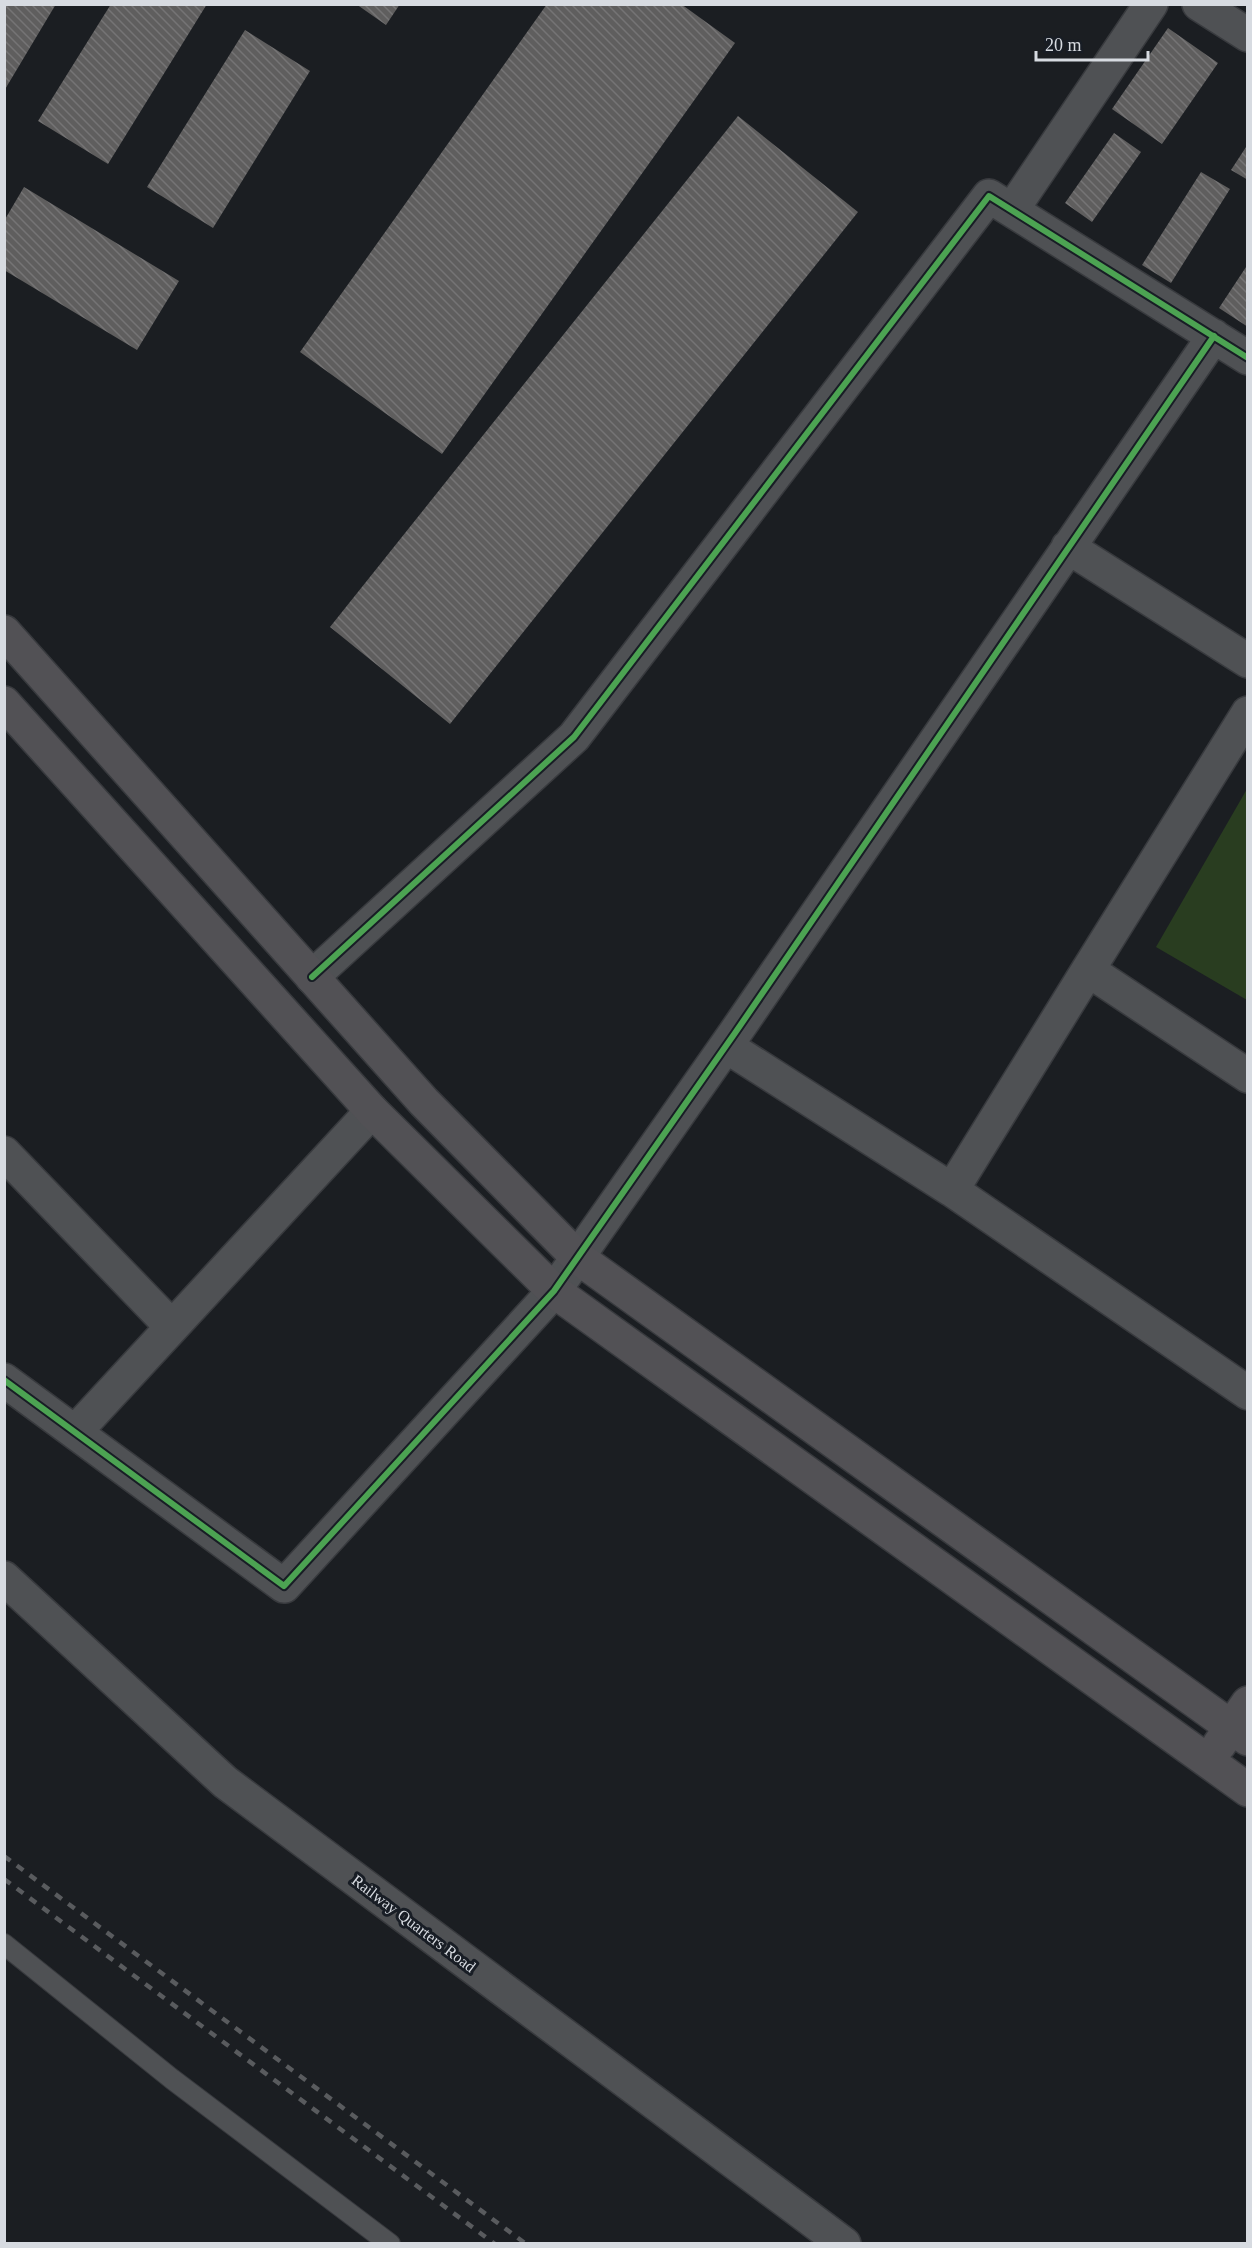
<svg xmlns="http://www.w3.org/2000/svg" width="1252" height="2248" viewBox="0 0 1252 2248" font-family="'Times New Roman',serif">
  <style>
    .park { fill: #293d20 }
    .building { fill: url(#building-back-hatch) }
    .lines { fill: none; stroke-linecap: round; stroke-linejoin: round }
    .lane-casing { stroke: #383a3e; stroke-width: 22 }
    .street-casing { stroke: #383a3e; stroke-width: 36 }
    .secondary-casing { stroke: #383a3e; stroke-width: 36 }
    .lane { stroke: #4f5154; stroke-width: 20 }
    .street { stroke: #4f5154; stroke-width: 33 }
    .secondary { stroke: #525155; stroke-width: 33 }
    .rail { stroke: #595b5e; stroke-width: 4.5; stroke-dasharray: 8 8; stroke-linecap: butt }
    .cycleway-casing { stroke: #181d25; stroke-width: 10 }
    .cycleway { stroke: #4ca352; stroke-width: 6 }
    .labels { text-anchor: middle; stroke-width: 6; stroke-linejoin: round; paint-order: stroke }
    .street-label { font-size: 16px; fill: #d7dbe1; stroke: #181d25 }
  </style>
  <defs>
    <pattern id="building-back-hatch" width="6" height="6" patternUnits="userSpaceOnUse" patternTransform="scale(1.5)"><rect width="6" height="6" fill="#5f5e5e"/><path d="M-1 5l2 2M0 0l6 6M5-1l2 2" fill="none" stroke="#757475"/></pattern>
  </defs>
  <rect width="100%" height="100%" fill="#1b1e22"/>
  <path class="park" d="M1247 789V1000L1156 947Z"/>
  <path class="building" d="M4 4H56L4 91Z
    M111 4H207L108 164 38 121Z
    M356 4H400L386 25Z
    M547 4H681L735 43 442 454 300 352Z
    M1168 28 1218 63 1162 144 1112 109Z
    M245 30 310 71 213 228 147 187Z
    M738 116 858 212 450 724 330 627Z
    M1114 133 1141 152 1092 222 1065 203Z
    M1248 144V180L1231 170Z
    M1201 172 1230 189 1171 283 1142 265Z
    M24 187 179 281 137 350 4 270V221Z
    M1248 264V327L1219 308Z"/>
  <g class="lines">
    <defs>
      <path id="lane" d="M4 1944 172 2079 390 2244"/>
      <path id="street" d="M1199 4 1248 35
        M1012 210 1151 4
        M1068 547 1248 661
        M1248 713 1088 970 1248 1076
        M312 977 574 737 989 196 1248 358
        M726 1046 952 1190 1248 1393
        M4 1153 172 1327
        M952 1190 1088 970
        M4 1380 284 1586 554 1291 735 1033 1214 336
        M75 1432 372 1111
        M4 1578 225 1782 844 2244"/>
      <path id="secondary" d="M4 632 424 1102 577 1257 1248 1739
        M4 703 372 1111 554 1291 1248 1790
        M1219 1745 1248 1703"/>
    </defs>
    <use href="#lane" class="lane-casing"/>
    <use href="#street" class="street-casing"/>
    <use href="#secondary" class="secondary-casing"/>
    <use href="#lane" class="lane"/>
    <use href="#street" class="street"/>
    <use href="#secondary" class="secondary"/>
    <path class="rail" d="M4 1856 526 2244
      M4 1879 495 2244"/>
    <defs>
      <path id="cycleway" d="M312 977 574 737 989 196 1248 358
        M4 1380 284 1586 554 1291 735 1033 1214 336"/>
    </defs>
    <use href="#cycleway" class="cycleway-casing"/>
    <use href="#cycleway" class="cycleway"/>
  </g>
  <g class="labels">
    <g class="street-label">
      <text transform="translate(414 1923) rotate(37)" y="6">Railway Quarters Road</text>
    </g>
  </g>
  <rect width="1252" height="2248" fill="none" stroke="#d7dbe1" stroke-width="12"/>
  <path d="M1036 51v9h112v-9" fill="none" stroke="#d7dbe1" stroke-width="3"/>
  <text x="1045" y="51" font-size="18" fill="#d7dbe1" stroke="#181d25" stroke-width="4.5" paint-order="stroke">20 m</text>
</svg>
